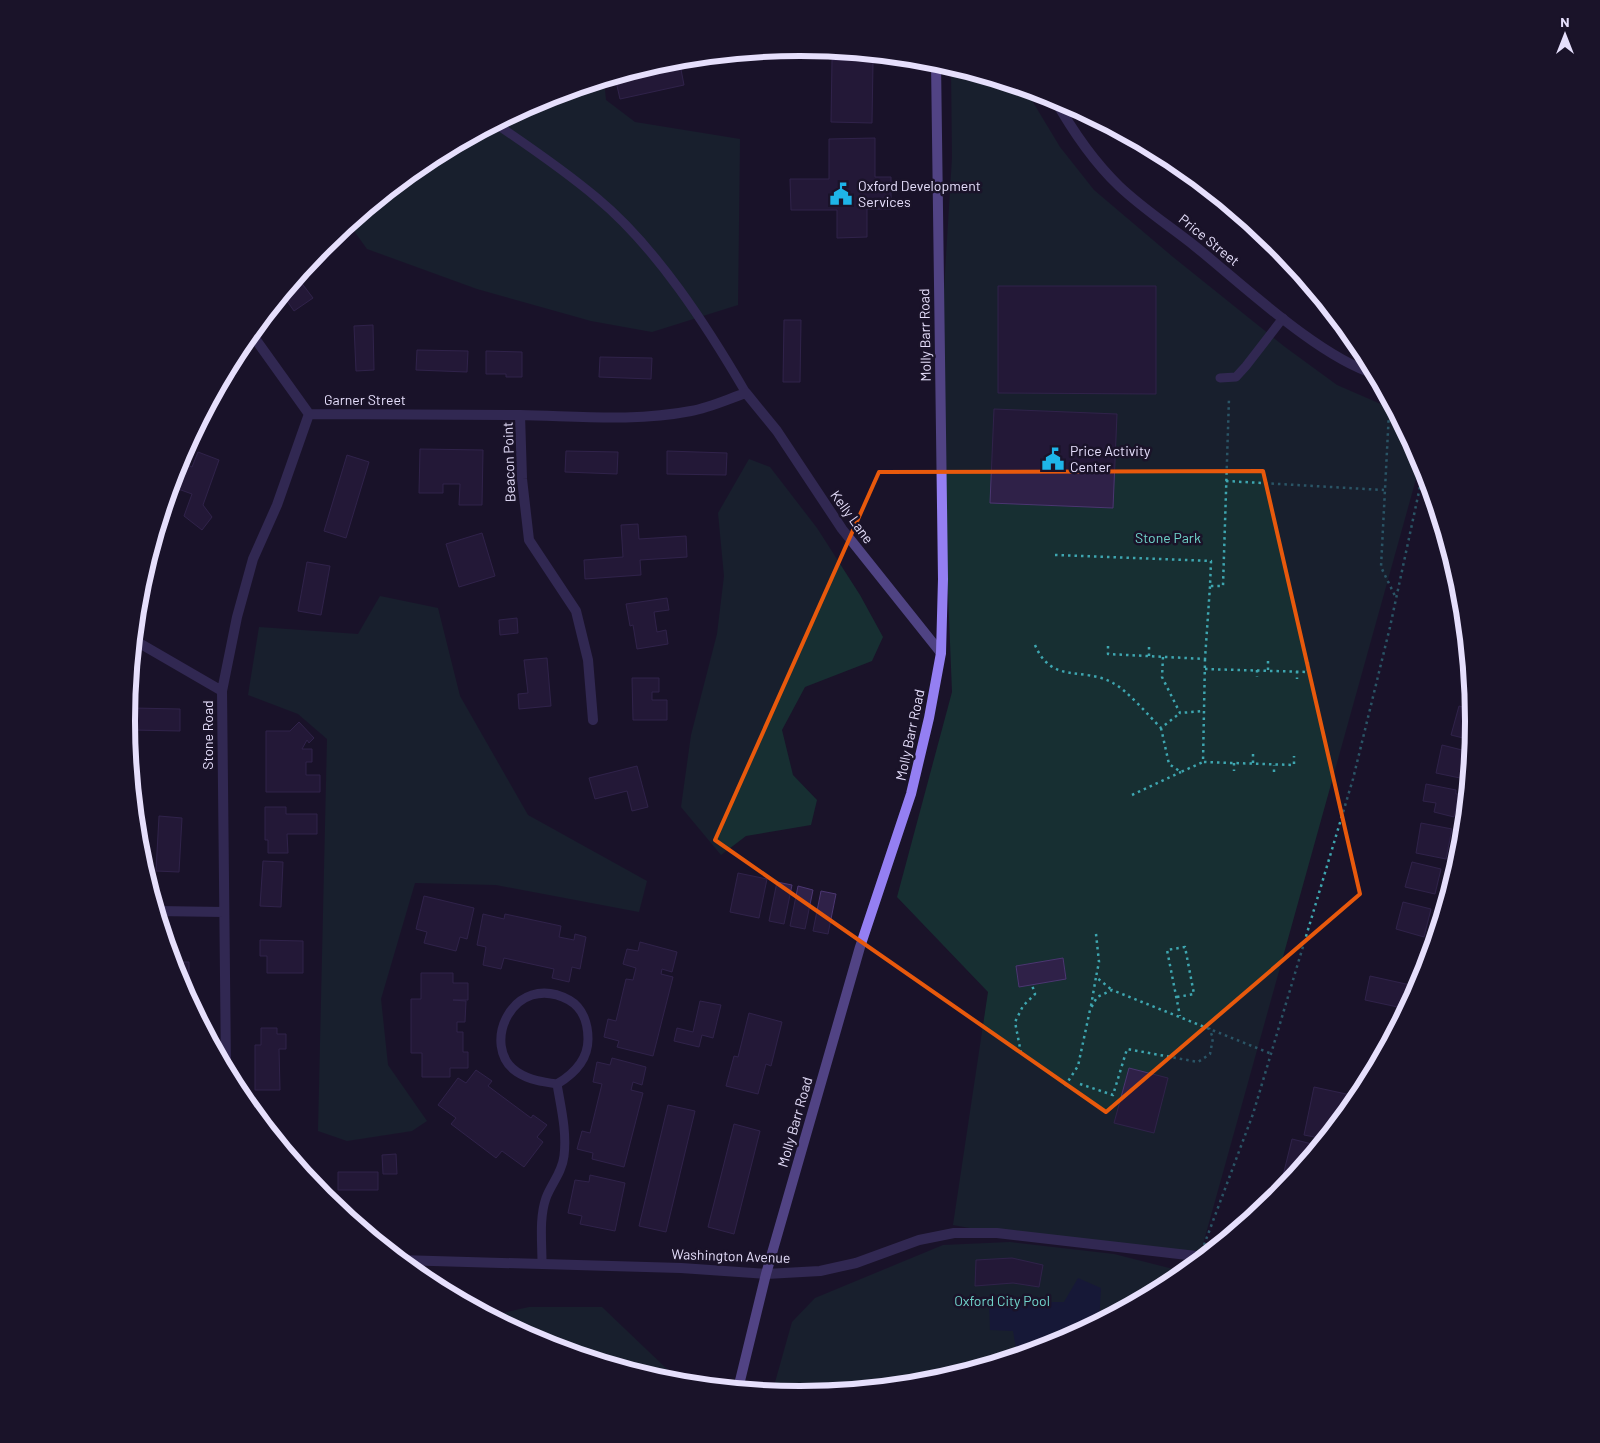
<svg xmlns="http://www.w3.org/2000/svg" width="1600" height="1443" viewBox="0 0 1600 1443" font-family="Barlow,sans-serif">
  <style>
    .green { fill: #172f32 }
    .water { fill: #131f47 }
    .building { fill: #2f2148; stroke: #4b3671 }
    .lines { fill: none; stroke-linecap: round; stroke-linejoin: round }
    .path { stroke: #3ea6b0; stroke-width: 2.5; stroke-dasharray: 2.5 4; stroke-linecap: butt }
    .service { stroke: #4f4383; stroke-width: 9 }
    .minor { stroke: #4f4383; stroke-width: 10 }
    .tertiary { stroke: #4f4383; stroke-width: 10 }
    .secondary { stroke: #947ff2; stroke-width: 10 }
    .marked { fill: none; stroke: #e8590c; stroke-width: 4; stroke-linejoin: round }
    .labels { text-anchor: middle; stroke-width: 5; stroke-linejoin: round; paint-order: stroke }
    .poi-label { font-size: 14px; fill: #e6dffc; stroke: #1a1329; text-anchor: start }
    .street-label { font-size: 14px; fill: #e6dffc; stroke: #1a1329 }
    .park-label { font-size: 14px; fill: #71d5cc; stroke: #1a1329 }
    .rim { fill: none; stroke: #e6dffc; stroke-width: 6 }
  </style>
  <rect width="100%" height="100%" fill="#1a1329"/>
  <path class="green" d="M951 66 1025 89 1060 147 1094 190 1173 257 1285 347 1337 385 1383 405 1392 406 1421 461 1200 1255 997 1233 953 1225 988 992 897 897 952 692 939 371 952 158Z
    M604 80 606 100 635 122 740 139 738 305 652 332 591 321 477 289 367 249 349 224 426 161 542 99Z
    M1211 191 1277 245 1310 286 1286 266Z
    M749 459 770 467 817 528 860 595 883 637 872 661 805 687 782 730 793 775 817 800 811 825 746 836 721 855 681 807 691 735 717 634 724 576 718 513Z
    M380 596 438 608 460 696 528 815 647 881 639 912 496 885 415 883 381 999 388 1065 427 1121 412 1131 347 1141 318 1131 327 739 298 714 248 695 259 627 358 634Z
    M1010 1242 1114 1254 1177 1270 1172 1283 1058 1344 931 1383 800 1395 772 1393 792 1322 815 1298 943 1245Z
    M529 1307H602L669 1371 668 1382 542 1344 490 1316Z"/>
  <path class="water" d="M1078 1278 1101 1288 1099 1322 1083 1331H1055L1054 1345 1041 1349H1016L1013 1331 990 1330 989 1302H1064Z"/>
  <path class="building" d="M679 59 684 85 620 99 615 77Z
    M832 60 873 61 872 123 831 122Z
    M875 138V177H891V209H867V237L837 238V210H791L790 179H829V139Z
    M297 277 313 298 294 311 283 295Z
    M998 286H1156V394L998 393Z
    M784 320H801L800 382H783Z
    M373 325 374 370 356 371 354 326Z
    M417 350 468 351 467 372 416 370Z
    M486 351 522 352V377H506V374H486Z
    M600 357 652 358 651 379 599 377Z
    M994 409 1117 414 1113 508 990 503Z
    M420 449 483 450 482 505H459L460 484H443V493H419Z
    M566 451 618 452 617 474 565 472Z
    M667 451 727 453 726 475 667 474Z
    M198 452 219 460 203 505 212 517 202 530 184 516 192 494 170 486 178 461 192 467Z
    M347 455 369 462 346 538 324 531Z
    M638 524 639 539 686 536 687 557 640 560 641 575 585 579 584 560 623 557 621 525Z
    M482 533 495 576 459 587 446 544Z
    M307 562 330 566 321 615 298 611Z
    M667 598 669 610 654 612 657 632 666 630 668 644 637 649 633 625 630 626 626 604Z
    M517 618 518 633 500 635 499 620Z
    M547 658 551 706 519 709 518 694 528 693 524 660Z
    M632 678H659V692H652V700H667V720H633Z
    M1459 706 1473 710 1474 722 1471 740 1451 735Z
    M133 708 180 709V731L133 730Z
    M299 722 314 738 309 743 307 740 302 749H312V762H306V775H320V792H266V731H290Z
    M1442 745 1466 751 1460 778 1436 773Z
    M637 766 648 807 632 811 627 791 595 799 589 778Z
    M1426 784 1456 790V794H1459L1454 817 1434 812 1436 803 1423 801Z
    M265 807H286V814H317V834H287L288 853H268V840H265Z
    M159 816 182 818 179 872 156 871Z
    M1421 823 1452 829 1446 859 1416 853Z
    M263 861 283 862 281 907 260 906Z
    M1412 862 1441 869 1435 894 1405 887Z
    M738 873 767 879 759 918 730 912Z
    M777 882 792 885 784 924 769 921Z
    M798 886 813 890 805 929 790 926Z
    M821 891 836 894 828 934 813 931Z
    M424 896 474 908 467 939 460 937 456 951 424 943 427 932 416 929Z
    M1403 902 1431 909 1424 937 1396 929Z
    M483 914 504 919 505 914 561 926 559 937 574 940 575 934 586 937 580 969 572 967 569 982 552 978 554 969 504 958 501 969 483 965 486 947 477 945Z
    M260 940 303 941V973H267V956H260Z
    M640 942 677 952 672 972 662 969 661 974 673 977 653 1056 617 1047 619 1041 604 1037 608 1019 616 1021 626 979 633 980 636 968 623 964 627 949 638 951Z
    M1063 958 1066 979 1019 987 1016 966Z
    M172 962H189V1002L177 979Z
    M421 973H453V983H468V1000H453L466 1001 465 1022H457V1032H463V1052H468V1068H450V1077H422V1053H411V999H421Z
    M1370 976 1415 986 1407 1009 1365 1000Z
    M700 1001 721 1005 713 1038 702 1035 699 1047 674 1041 677 1028 693 1032Z
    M749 1013 782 1022 771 1066 766 1064 758 1094 726 1086 734 1056 738 1057Z
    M261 1028H277V1034H286V1049H279L280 1090H255V1045H261Z
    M612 1058 646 1067 642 1085 633 1082 631 1090 643 1093 624 1167 592 1159 593 1153 577 1149 582 1131 590 1133 602 1084 593 1082 597 1062 610 1065Z
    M1129 1068 1168 1078 1154 1133 1114 1123Z
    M476 1070 492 1081 488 1086 531 1118 533 1115 547 1125 537 1137 543 1142 524 1167 502 1151 496 1158 451 1124 456 1118 438 1105 458 1078 466 1083Z
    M1314 1087 1360 1097 1325 1139 1304 1135Z
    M668 1105 695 1111 666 1232 639 1226Z
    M734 1124 760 1131 734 1234 708 1227Z
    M1292 1139 1320 1146 1284 1189 1280 1188Z
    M396 1154 397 1174H383L382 1155Z
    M338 1172H378V1190H338Z
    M590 1175 625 1183 615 1231 580 1224 582 1216 568 1213 575 1180 589 1182Z
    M1012 1258 1043 1265 1039 1287 1013 1283 975 1286 976 1260Z"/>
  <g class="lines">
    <path class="path" d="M1387 401 1389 412 1381 567 1396 598
      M1226 481 1384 490
      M1055 555 1211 561 1210 586H1223L1229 398
      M1035 645C1052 685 1082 666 1113 683 1127 690 1149 716 1161 728L1180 713
      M1108 646V654L1205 659 1210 586
      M1149 656V647
      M1163 657 1162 677 1180 713 1204 711
      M1205 659 1203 762 1294 765V756
      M1268 661V671
      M1205 669 1308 672V662
      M1257 670V677
      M1297 671V679
      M1161 728 1169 764 1181 772 1203 762
      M1253 754V764
      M1234 763V771
      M1274 772V765
      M1132 795 1181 772
      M1096 934 1099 962 1096 977
      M1177 997 1194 994 1185 947 1167 950 1180 1016
      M1091 1006 1096 977 1112 990
      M1021 1053 1015 1022 1023 1006 1035 994 1032 985
      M1080 1084 1113 1095 1127 1049 1198 1062 1210 1054 1213 1038 1209 1028
      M1065 1086 1078 1066 1090 1010 1097 997 1112 990 1272 1054
      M1204 1245 1253 1114 1353 779 1390 627 1424 468"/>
    <path class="service" d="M496 124C530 147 565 171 597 198 656 247 707 326 746 393
      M1220 378 1236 377 1246 366 1283 318
      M542 1263C542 1242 539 1218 546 1198 551 1184 562 1173 564 1156 567 1132 561 1108 557 1084 574 1074 588 1060 588 1039 588 1024 583 1008 569 1000 513 970 479 1047 517 1072 529 1080 543 1082 557 1084"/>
    <path class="minor" d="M1054 98C1072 130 1092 160 1119 186 1142 208 1171 227 1196 247 1243 285 1319 357 1375 374
      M251 333 309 414 520 415
      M134 640 222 691
      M593 720 588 660 576 611 529 540 522 479 520 415C577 416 635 422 691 411 709 408 728 399 746 393L777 431 842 529 941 653
      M157 911 224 912
      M226 1070 222 691 237 617 253 559 277 505 309 414
      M766 1274 820 1271 856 1263 919 1240 954 1233H997L1205 1257"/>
    <path class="tertiary" d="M399 1260 681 1268 766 1274"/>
    <path class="secondary" d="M738 1389 766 1274 860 947 911 794 929 718 941 653 943 579 936 62"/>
  </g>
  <path d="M0 0H1600V1443H0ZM1263 471 1360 894 1106 1112 715 840 879 472Z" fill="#1a1329" fill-opacity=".55" fill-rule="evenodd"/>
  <path class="marked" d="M1263 471 1360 894 1106 1112 715 840 879 472Z"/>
  <defs>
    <symbol id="civic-bare" viewBox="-9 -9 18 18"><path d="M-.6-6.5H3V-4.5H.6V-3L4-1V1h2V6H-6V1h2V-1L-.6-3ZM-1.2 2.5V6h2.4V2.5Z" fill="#1eb5e8" stroke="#1a1329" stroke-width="2.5" paint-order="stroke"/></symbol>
  </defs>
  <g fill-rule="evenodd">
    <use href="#civic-bare" x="825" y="178" width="32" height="32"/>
    <use href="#civic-bare" x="1037" y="443" width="32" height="32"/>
  </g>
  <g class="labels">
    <g class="poi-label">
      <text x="858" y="191">Oxford Development<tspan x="858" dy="16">Services</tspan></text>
      <text x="1070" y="456">Price Activity<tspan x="1070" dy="16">Center</tspan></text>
    </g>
    <g class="street-label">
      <text transform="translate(1209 240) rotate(39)" y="5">Price Street</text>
      <text transform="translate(925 335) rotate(-91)" y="5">Molly Barr Road</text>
      <text x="365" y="405">Garner Street</text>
      <text transform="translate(509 462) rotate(-92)" y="5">Beacon Point</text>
      <text transform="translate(852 517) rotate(54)" y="5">Kelly Lane</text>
      <text transform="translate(208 735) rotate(-90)" y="5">Stone Road</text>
      <text transform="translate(910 735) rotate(-78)" y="5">Molly Barr Road</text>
      <text transform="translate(795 1122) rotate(-74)" y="5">Molly Barr Road</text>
      <text transform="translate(731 1256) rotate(2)" y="5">Washington Avenue</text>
    </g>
    <g class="park-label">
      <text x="1168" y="543">Stone Park</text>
      <text x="1002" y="1306">Oxford City Pool</text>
    </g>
  </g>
  <path d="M0 0H1600V1443H0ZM135 721a665 665 0 1 1 1330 0a665 665 0 1 1-1330 0Z" fill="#1a1329" fill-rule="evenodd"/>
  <path class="rim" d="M135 721a665 665 0 1 1 1330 0a665 665 0 1 1-1330 0Z"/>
  <g transform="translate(1565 35)" stroke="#1a1329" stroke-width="4" paint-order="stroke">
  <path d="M0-4L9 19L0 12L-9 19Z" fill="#e6dffc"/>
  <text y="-8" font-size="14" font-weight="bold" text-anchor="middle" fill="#e6dffc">N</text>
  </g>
</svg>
